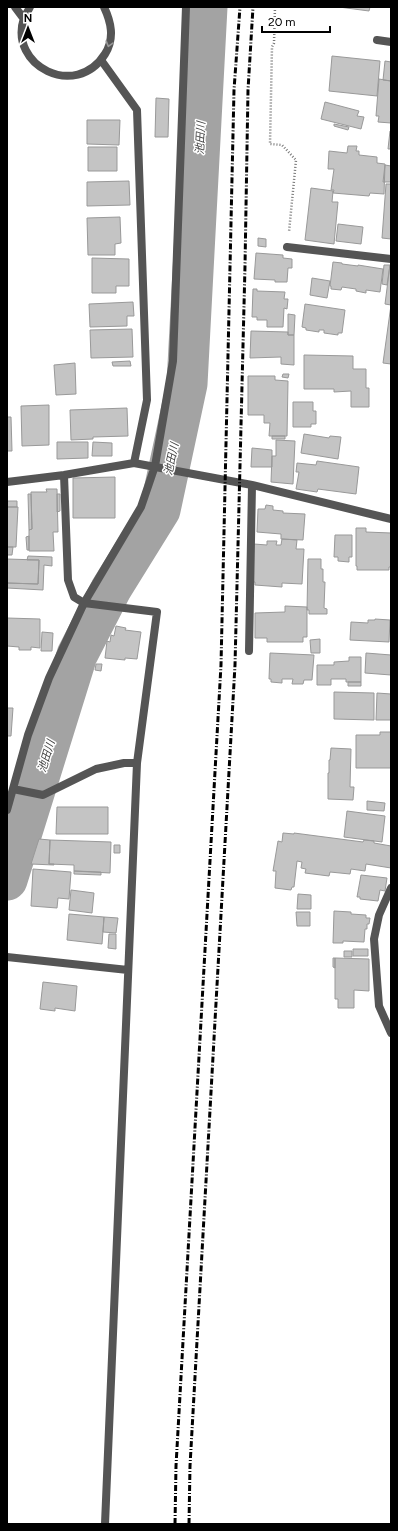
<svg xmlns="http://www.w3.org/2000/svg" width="398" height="1531" viewBox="0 0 398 1531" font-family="Figtree,'Noto Sans JP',sans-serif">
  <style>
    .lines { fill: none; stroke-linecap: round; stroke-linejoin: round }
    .river { stroke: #a3a3a3; stroke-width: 41 }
    .building { fill: #c4c4c4; stroke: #999 }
    .path { stroke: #777; stroke-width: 2.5; stroke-dasharray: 1 2; stroke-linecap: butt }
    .lane { stroke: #555; stroke-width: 8 }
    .street { stroke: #555; stroke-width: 8 }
    .rail { stroke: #000; stroke-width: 3; stroke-dasharray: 6 2 1 2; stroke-linecap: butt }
    .oneway { stroke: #999 }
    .labels { text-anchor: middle; stroke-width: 3; stroke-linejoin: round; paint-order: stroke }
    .water-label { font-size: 11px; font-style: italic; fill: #444; stroke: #fff }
  </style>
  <rect width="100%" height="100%" fill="#fff"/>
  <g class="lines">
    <path class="river" d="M7 880 77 655 111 589 160 510 187 384 207 7"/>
  </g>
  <path class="building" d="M339 7H370L369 11Z
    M332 56 380 61 377 96 329 91Z
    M385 61 391 62V81L383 80Z
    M379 79 391 81V123L378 122 379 116H376Z
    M156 98 169 99 168 137H155Z
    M325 102 359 111 357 116 364 117 361 129 321 119Z
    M87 120H120L119 145 87 144Z
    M334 124 349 127 348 130 334 126Z
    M390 131H391V149H388Z
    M348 146H357L356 151H359V155L377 157V163L385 164 384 194 370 193 369 196 333 193 334 190H331L334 169H328L329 151 347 153Z
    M88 147H117V171H88Z
    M385 165 391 166V182H383Z
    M129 181 130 205 87 206V182Z
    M386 184H391V239L382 238Z
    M311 188 333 191 332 202H338L334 244 305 240Z
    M120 217 121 243 115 244V255H88L87 218Z
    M338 224 363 227 361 244 336 241Z
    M258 238 266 239V247L258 246Z
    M256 253 283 255V258L292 259V268H288L287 282H275V280L254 279Z
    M92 258 129 259V286H116V293H92Z
    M333 262 342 263V264L358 266V265L383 269 380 292 366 290V293L356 291V289L342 287 341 290 331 289V286H330Z
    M384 265H390L387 285 382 284Z
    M390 265 391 266V364L383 363 391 305 385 304Z
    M312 278 330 281 327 298 310 295Z
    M253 289H257V291L285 292 284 299H288L287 309 284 308 283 327H267V320H257V317H252Z
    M133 302 134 316H127V326L90 327 89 304Z
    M305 304 345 310 342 333H338V335L324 333V330H319V332L306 330V328L302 327Z
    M288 314 295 315 294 335H288Z
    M132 329 133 357 91 358 90 330Z
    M251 331 288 332V335H294V365L281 364V357L250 358Z
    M304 355 353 356V369H366V388H369V407H351V391L334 392V389H304Z
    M130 361 131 366H113L112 362Z
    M75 363 76 394 56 395 54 365Z
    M283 374H289L288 378 282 377Z
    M248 376H275V380L288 381 287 436H269L270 423H264V415H248Z
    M293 402H313V411H316V424H311V427H293Z
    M49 405V445L22 446 21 406Z
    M127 408 128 436 93 437V439L71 440 70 410Z
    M7 417H11L12 451H7Z
    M304 434 329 438 330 436 341 437 338 459 301 453Z
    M272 436H285V439H272Z
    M276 440 295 441 293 484 271 482 272 456H276Z
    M57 442H88V458L57 459Z
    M93 442 112 443V456H92Z
    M252 448 272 450V467H251Z
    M317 461 359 467 356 494 318 489 317 492 296 489 299 472H296L297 463 316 465Z
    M115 477V518H73V478Z
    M46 489H57L58 532H53L54 551H29V530L32 529 31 492H47Z
    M28 494H31L32 529 29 530Z
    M57 494H60V511L57 512Z
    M7 501H17V507H7Z
    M266 505 273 506V510L283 511V513L305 514 303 540 281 539V534L257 532 258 509H265Z
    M7 507H18L16 547H7Z
    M356 528H366V532L391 533V567H389V570H357V566H356Z
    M335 535H352V557H349V562L338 561V557H334Z
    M29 536V550H27L26 537Z
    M282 539 297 540 296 549H304L302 584 282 583V587L255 585V582H252L254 544 267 545V541H277L276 545H281Z
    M7 547H13L12 555H7Z
    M28 556 52 557V566L44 565 43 590 7 588V583L38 584 39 560H27Z
    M7 559 39 560 38 584 7 583Z
    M308 559H321V569H323V582H325L324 608 327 609V614H309V610H307Z
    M285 606 307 607V637H303V642H267V638H255V613L285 612Z
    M7 618 40 619V648L31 647V650H19V647L7 646Z
    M375 619 390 620 389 642 350 640 351 622 368 623V620H375Z
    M116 626 126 628 125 630 141 632 137 659 125 658V660L105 658 107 641 110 642 111 635 114 636Z
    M42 632 53 633 52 651H41Z
    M320 639V653H311L310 640Z
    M270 653 314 655 312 680H304L303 684H292L293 679H282V683L271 682V679H269Z
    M366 653 391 655V675L365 673Z
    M349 657H361V682H346V679H331V685H317V665H334V662L349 661Z
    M96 664H102L101 671 95 670Z
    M348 682H361V686H348Z
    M334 692 374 693V720L334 719Z
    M377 693 391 694V720H376Z
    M7 708H13L11 736H7Z
    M380 732H391V768H356V735H380Z
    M331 748 351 749 350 787H354L353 800 328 799V773H329V760H330Z
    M367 801 385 803 384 811 367 810Z
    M57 807H108V834H56Z
    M347 811 385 816 382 842 344 837Z
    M283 833 294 834V833L363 842 364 840 374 841V843L391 846V868L366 864 365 871 351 869 350 874 330 872 329 876 305 873 306 869 301 868 302 862 297 861 294 887H292L291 890 275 888 276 871H273L278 841 282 842Z
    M39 839 50 840 49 864H54V865L31 864Z
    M50 840 111 842 110 873 74 871V865L49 864Z
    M114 845H120V853H114Z
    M33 869 71 872 69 899 58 898 57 908 31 906Z
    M74 871 101 872V875L74 874Z
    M361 875 387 878 385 891 380 890 378 901 360 899V897H357Z
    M71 890 94 893 92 913 69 910Z
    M298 894 311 895V909H297Z
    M334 911 351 912V914L366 915V918H370L369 924H367V929H365L364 942 343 941V943H333Z
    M296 912H310V926H297Z
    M69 914 104 917 102 944 67 940Z
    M104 917 118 918 116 933 103 932Z
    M109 934H116V949L108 948Z
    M353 949H368V956H353Z
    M344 951H352V957H344Z
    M333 958H335V968L333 967Z
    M335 958 369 959V991L354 990V1008H338V999H335Z
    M43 982 77 986 75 1011 55 1008V1011L40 1009Z"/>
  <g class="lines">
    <path class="path" d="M275 7 274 43 272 47 270 144 282 145 296 160 289 232"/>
    <path class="lane" d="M377 40 391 42
      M155 466 173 361 186 7"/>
    <path class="street" d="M15 7 24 19
      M30 7C28 11 26 14 24 18 8 66 76 100 105 54 115 38 111 22 104 7
      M101 60 137 110 147 400 134 463
      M287 247 391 259
      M64 475 68 580 74 597 84 603 157 612 137 763 105 1524
      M7 482 64 475 134 463 252 485 391 519
      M249 651 252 485
      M13 789 43 795 96 769 124 763H137
      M7 810 28 735 49 678 84 603 141 507 155 466
      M391 888 379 915 374 939 379 1006 391 1033
      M7 957 128 970"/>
    <path class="rail" d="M175 1524 176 1466 221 665 234 90 240 7
      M189 1524 190 1466 235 665 245 266 248 90 253 7"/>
  </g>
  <defs><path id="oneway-chevron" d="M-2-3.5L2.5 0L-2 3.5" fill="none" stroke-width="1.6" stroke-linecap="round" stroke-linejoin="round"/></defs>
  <use class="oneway" href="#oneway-chevron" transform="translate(109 44) rotate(106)"/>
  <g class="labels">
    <g class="water-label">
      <text transform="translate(200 138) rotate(-87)" y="4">池田川</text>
      <text transform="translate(171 459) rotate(-78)" y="4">池田川</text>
      <text transform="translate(46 756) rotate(-73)" y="4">池田川</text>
    </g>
  </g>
  <rect width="398" height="1531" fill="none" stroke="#000000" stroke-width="16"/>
  <g transform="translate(28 28)" stroke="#ffffff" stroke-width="3" paint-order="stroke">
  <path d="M0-3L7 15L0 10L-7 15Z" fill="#000000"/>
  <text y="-6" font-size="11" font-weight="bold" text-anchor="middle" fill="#000000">N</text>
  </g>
  <path d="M262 26v6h68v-6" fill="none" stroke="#000000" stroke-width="2"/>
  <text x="268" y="26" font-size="12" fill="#000000" stroke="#ffffff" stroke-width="3" paint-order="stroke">20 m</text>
</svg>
